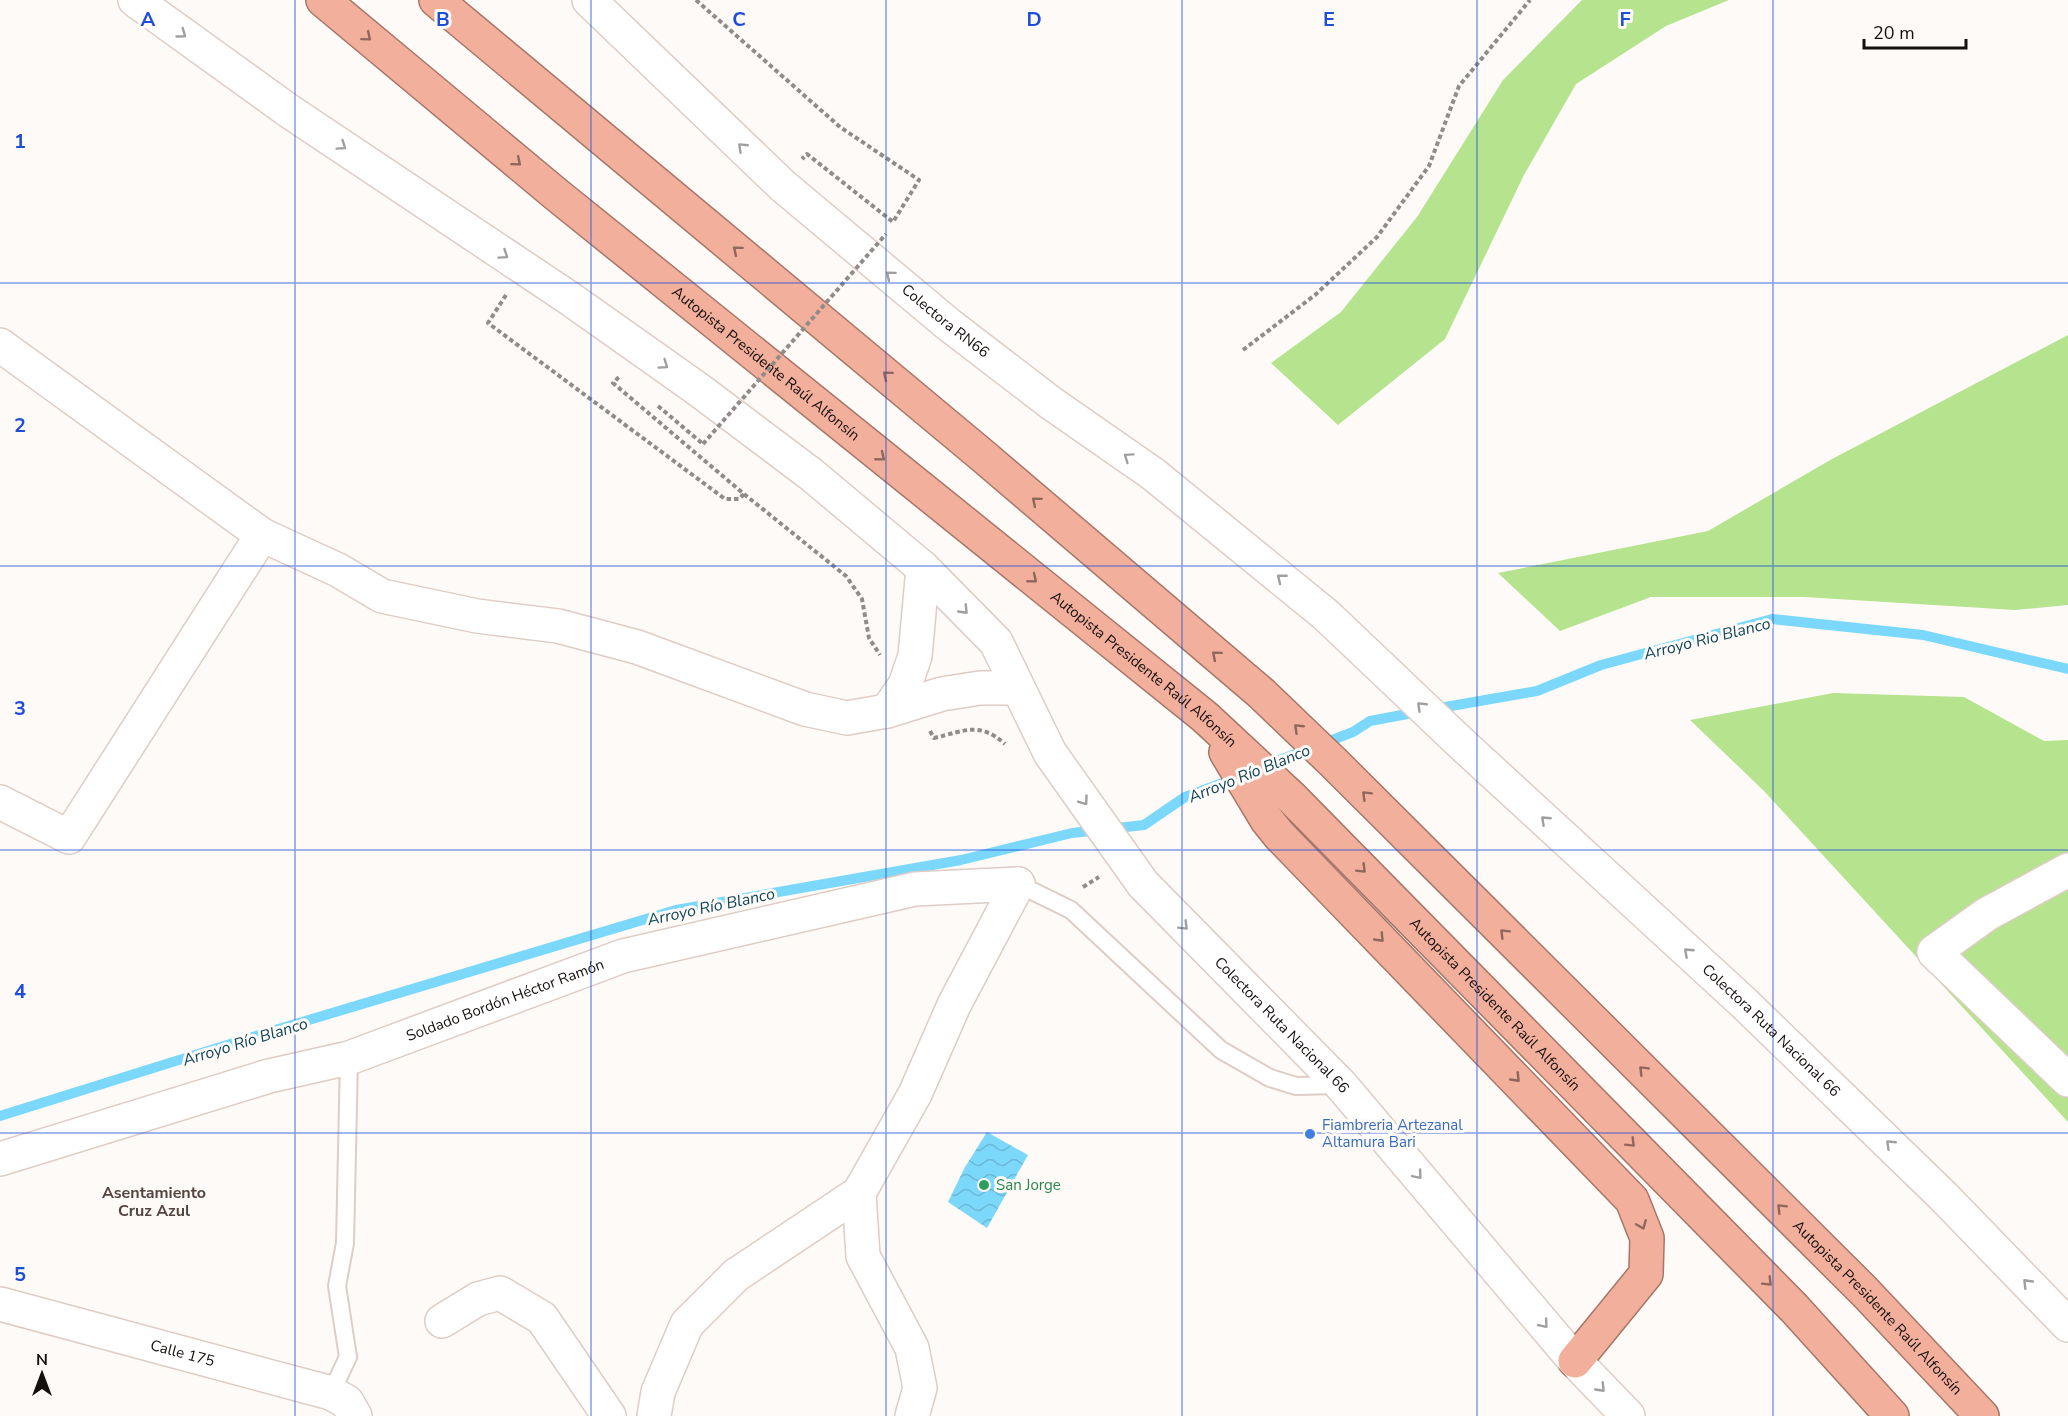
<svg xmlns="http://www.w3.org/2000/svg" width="2068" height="1416" viewBox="0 0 2068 1416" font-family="'Nunito Sans',sans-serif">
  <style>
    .green { fill: #b6e38e }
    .water { fill: url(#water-waves) }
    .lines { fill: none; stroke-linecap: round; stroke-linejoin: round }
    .stream { stroke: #7cd8fb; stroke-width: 10 }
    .service-casing { stroke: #deccc5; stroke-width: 20 }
    .minor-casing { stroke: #deccc5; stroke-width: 36 }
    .tertiary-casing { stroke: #deccc5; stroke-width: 36 }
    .motorway-casing { stroke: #a57769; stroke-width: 36 }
    .path { stroke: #918c8a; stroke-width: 4; stroke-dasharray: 4.5 3; stroke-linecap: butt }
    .service { stroke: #fff; stroke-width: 16 }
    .minor { stroke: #fff; stroke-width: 33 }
    .tertiary { stroke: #fff; stroke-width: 33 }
    .motorway { stroke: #f2af9b; stroke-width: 33 }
    .path-bridge { stroke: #918c8a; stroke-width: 4; stroke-dasharray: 4.5 3; stroke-linecap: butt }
    .oneway { stroke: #a19f9e }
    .oneway2 { stroke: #8f675b }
    .grid { fill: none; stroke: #1d4ed8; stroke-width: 1.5; stroke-opacity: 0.55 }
    .shop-dot { fill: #3f7fe0; stroke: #fefaf8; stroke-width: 2 }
    .leisure-dot { fill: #2e9e5b; stroke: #fefaf8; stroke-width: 2 }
    .labels { text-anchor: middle; stroke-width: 6; stroke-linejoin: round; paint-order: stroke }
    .street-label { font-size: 15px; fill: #150f0d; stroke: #fefaf8 }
    .shop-label { font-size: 15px; fill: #366cbe; stroke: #fefaf8; text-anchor: start }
    .leisure-label { font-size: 15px; fill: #27864d; stroke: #fefaf8; text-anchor: start }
    .water-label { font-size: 16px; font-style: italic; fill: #0f4658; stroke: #fefaf8 }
    .neighbourhood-label { font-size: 16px; font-weight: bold; fill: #53443e; stroke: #fefaf8 }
    .grid-label { font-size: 20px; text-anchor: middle; font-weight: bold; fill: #1d4ed8; stroke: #fefaf8; stroke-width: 6; stroke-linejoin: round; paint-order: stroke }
  </style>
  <defs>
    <pattern id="water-waves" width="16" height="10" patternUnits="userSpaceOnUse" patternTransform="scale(1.5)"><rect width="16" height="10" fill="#7cd8fb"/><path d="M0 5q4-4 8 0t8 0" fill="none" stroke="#6ab8d6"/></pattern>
  </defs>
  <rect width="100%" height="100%" fill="#fefaf8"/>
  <path class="green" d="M1582 0H1729L1666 26 1576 84 1524 175 1445 339 1338 425 1271 363 1341 312 1417 217 1503 80Z
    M2068 335V605L2015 610 1804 597H1651L1560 631 1498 573 1708 531 1832 459Z
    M1833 693 1964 697 2044 741 2068 740V1122L1764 791 1690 720Z"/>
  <path class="water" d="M987 1132 1028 1155 987 1228 948 1202 965 1167Z"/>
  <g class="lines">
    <path class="stream" d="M1434 709 1537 691 1601 665 1772 619 1923 635 2068 669
      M1264 766 1353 732 1370 721 1418 712
      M0 1116 262 1034 676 910 961 860 1072 833 1144 825 1185 797 1236 778"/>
    <defs>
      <path id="service" d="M1018 884 1071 910 1221 1050 1270 1078 1296 1086 1340 1085
        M331 1393 348 1357 337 1286 345 1243 349 1058"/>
      <g id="minor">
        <path d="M0 345 262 535 338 570 382 596 477 616 558 626 637 647 805 709 847 718 887 711 905 685 915 656 923 568"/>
        <path d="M887 711 942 694 980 688H1018"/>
        <path d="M0 802 69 837 262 535"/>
        <path d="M2068 870 1987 914 1934 952 2068 1080"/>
        <path id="s1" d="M0 1159 269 1076 349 1058 623 956 915 889 1018 884"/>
        <path d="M859 1193 863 1256 912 1348 920 1388 912 1416"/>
        <path id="s2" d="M0 1304 331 1393 347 1402 355 1416"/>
        <path d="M442 1321 478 1299 500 1293 542 1318 609 1416"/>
        <path d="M654 1416 658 1392 687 1324 736 1275 859 1193 915 1094 954 1005 1018 884"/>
      </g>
      <g id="tertiary">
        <path id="s3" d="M135 0 289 111 569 298 699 390 812 475 923 568 996 642 1050 753 1143 884 1341 1085 1575 1361 1628 1416"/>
        <path id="s4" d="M589 0 783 186 948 324 1051 403 1153 474 1326 615 1464 746 1744 1003 1944 1197 2068 1325"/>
      </g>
      <g id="motorway">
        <path id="s5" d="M323 0 557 195 1205 717 1291 797 1794 1308 1892 1416"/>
        <path id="s6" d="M436 0 983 456 1261 693 1335 764 1865 1292 1982 1416"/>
        <path d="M1226 752 1267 820 1279 835 1632 1200 1647 1238 1646 1274 1575 1361"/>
      </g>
    </defs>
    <use href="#service" class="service-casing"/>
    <use href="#minor" class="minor-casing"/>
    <use href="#tertiary" class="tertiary-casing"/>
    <use href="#motorway" class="motorway-casing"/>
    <path class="path" d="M696 0 840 127 919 180 893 222 807 154 802 159
      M506 295 488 323 725 499H739L744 494 613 383 620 376
      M1243 350 1315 295 1377 237 1429 166 1459 86 1530 0
      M658 406 703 444
      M744 494 846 576 862 599 869 638 880 655
      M930 731 934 738C965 731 979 721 1005 744
      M1083 887 1099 877"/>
    <use href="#service" class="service"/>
    <use href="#minor" class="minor"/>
    <use href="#tertiary" class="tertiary"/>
    <use href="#motorway" class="motorway"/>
    <path class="path-bridge" d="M703 444 886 234"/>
  </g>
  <defs><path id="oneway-chevron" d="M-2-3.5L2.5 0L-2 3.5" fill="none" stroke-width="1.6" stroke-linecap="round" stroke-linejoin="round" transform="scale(1.5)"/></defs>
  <g class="oneway">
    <use href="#oneway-chevron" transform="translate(182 34) rotate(36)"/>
    <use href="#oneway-chevron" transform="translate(342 146) rotate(34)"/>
    <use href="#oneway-chevron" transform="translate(742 147) rotate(-136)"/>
    <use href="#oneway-chevron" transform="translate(504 255) rotate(34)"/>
    <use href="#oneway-chevron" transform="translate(890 275) rotate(-140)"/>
    <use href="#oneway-chevron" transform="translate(664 365) rotate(35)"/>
    <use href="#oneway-chevron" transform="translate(1128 457) rotate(-145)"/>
    <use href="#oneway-chevron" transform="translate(1281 578) rotate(-141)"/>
    <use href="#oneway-chevron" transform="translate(964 610) rotate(46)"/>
    <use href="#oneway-chevron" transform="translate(1421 706) rotate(-136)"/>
    <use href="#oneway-chevron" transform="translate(1084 801) rotate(54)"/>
    <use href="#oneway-chevron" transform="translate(1545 820) rotate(-137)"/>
    <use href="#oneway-chevron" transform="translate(1184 926) rotate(45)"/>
    <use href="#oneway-chevron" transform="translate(1688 952) rotate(-137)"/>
    <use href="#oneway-chevron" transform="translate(1890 1144) rotate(-136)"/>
    <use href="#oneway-chevron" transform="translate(1418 1175) rotate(50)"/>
    <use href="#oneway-chevron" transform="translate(2027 1283) rotate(-134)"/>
    <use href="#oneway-chevron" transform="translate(1544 1324) rotate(50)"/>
    <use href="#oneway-chevron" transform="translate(1601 1388) rotate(46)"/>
  </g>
  <g class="oneway2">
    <use href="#oneway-chevron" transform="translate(367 37) rotate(40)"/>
    <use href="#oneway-chevron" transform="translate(517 162) rotate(40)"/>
    <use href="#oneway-chevron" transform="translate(737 250) rotate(-140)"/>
    <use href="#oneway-chevron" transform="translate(887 375) rotate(-140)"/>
    <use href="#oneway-chevron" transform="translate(881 457) rotate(39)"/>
    <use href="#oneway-chevron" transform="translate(1036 501) rotate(-140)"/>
    <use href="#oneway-chevron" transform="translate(1033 579) rotate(39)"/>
    <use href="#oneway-chevron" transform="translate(1216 655) rotate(-140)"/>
    <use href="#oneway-chevron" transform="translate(1298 728) rotate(-136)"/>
    <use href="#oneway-chevron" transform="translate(1366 795) rotate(-135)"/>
    <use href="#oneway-chevron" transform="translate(1362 869) rotate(45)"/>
    <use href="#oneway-chevron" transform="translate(1504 933) rotate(-135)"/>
    <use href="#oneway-chevron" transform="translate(1380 938) rotate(46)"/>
    <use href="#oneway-chevron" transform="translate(1643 1070) rotate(-135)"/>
    <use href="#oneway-chevron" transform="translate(1516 1078) rotate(46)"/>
    <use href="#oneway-chevron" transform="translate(1631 1143) rotate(45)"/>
    <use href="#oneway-chevron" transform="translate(1781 1208) rotate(-135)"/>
    <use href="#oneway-chevron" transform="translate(1642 1225) rotate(68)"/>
    <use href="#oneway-chevron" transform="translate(1768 1282) rotate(45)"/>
  </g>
  <path class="grid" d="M295 0V1416M591 0V1416M886 0V1416M1182 0V1416M1477 0V1416M1773 0V1416M0 283H2068M0 566H2068M0 850H2068M0 1133H2068"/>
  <circle class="shop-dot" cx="1310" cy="1134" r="6"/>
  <circle class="leisure-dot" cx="984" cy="1185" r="6"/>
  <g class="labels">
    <g class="street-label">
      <text dy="5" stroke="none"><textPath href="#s4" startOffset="480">Colectora RN66</textPath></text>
      <text dy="5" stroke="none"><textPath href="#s5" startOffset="573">Autopista Presidente Raúl Alfonsín</textPath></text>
      <text dy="5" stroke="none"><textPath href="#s5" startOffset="1059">Autopista Presidente Raúl Alfonsín</textPath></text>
      <text dy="5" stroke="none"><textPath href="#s1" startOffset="530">Soldado Bordón Héctor Ramón</textPath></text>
      <text dy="5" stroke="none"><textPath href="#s5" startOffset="1545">Autopista Presidente Raúl Alfonsín</textPath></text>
      <text dy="5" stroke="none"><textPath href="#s3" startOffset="1558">Colectora Ruta Nacional 66</textPath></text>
      <text dy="5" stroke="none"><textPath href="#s4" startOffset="1570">Colectora Ruta Nacional 66</textPath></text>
      <text dy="5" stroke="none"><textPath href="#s6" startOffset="1948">Autopista Presidente Raúl Alfonsín</textPath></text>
      <text dy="5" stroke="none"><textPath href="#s2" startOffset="189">Calle 175</textPath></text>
    </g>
    <g class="shop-label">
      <text x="1322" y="1130">Fiambreria Artezanal<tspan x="1322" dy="17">Altamura Bari</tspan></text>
    </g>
    <g class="leisure-label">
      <text x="996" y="1190">San Jorge</text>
    </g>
    <g class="water-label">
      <text transform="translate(1707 638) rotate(-14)" y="6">Arroyo Rio Blanco</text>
      <text transform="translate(1249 773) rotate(-22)" y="6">Arroyo Río Blanco</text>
      <text transform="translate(711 906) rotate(-12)" y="6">Arroyo Río Blanco</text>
      <text transform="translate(245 1041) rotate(-17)" y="6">Arroyo Río Blanco</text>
    </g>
    <g class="neighbourhood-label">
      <text x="154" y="1198">Asentamiento<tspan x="154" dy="18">Cruz Azul</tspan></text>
    </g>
  </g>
  <g class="grid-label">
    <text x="148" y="26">A</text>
    <text x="443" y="26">B</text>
    <text x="739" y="26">C</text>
    <text x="1034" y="26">D</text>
    <text x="1329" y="26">E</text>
    <text x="1625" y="26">F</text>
    <text x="20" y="148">1</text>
    <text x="20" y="432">2</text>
    <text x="20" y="715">3</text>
    <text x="20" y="998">4</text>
    <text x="20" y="1281">5</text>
  </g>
  <g transform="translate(42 1374)" stroke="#fefaf8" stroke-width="4.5" paint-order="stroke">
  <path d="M0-4.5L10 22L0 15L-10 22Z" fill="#150f0d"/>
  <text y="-9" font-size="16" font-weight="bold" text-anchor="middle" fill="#150f0d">N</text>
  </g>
  <path d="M1864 39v9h102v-9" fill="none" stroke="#150f0d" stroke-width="3"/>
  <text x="1873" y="39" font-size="18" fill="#150f0d" stroke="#fefaf8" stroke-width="4.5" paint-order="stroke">20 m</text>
</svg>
